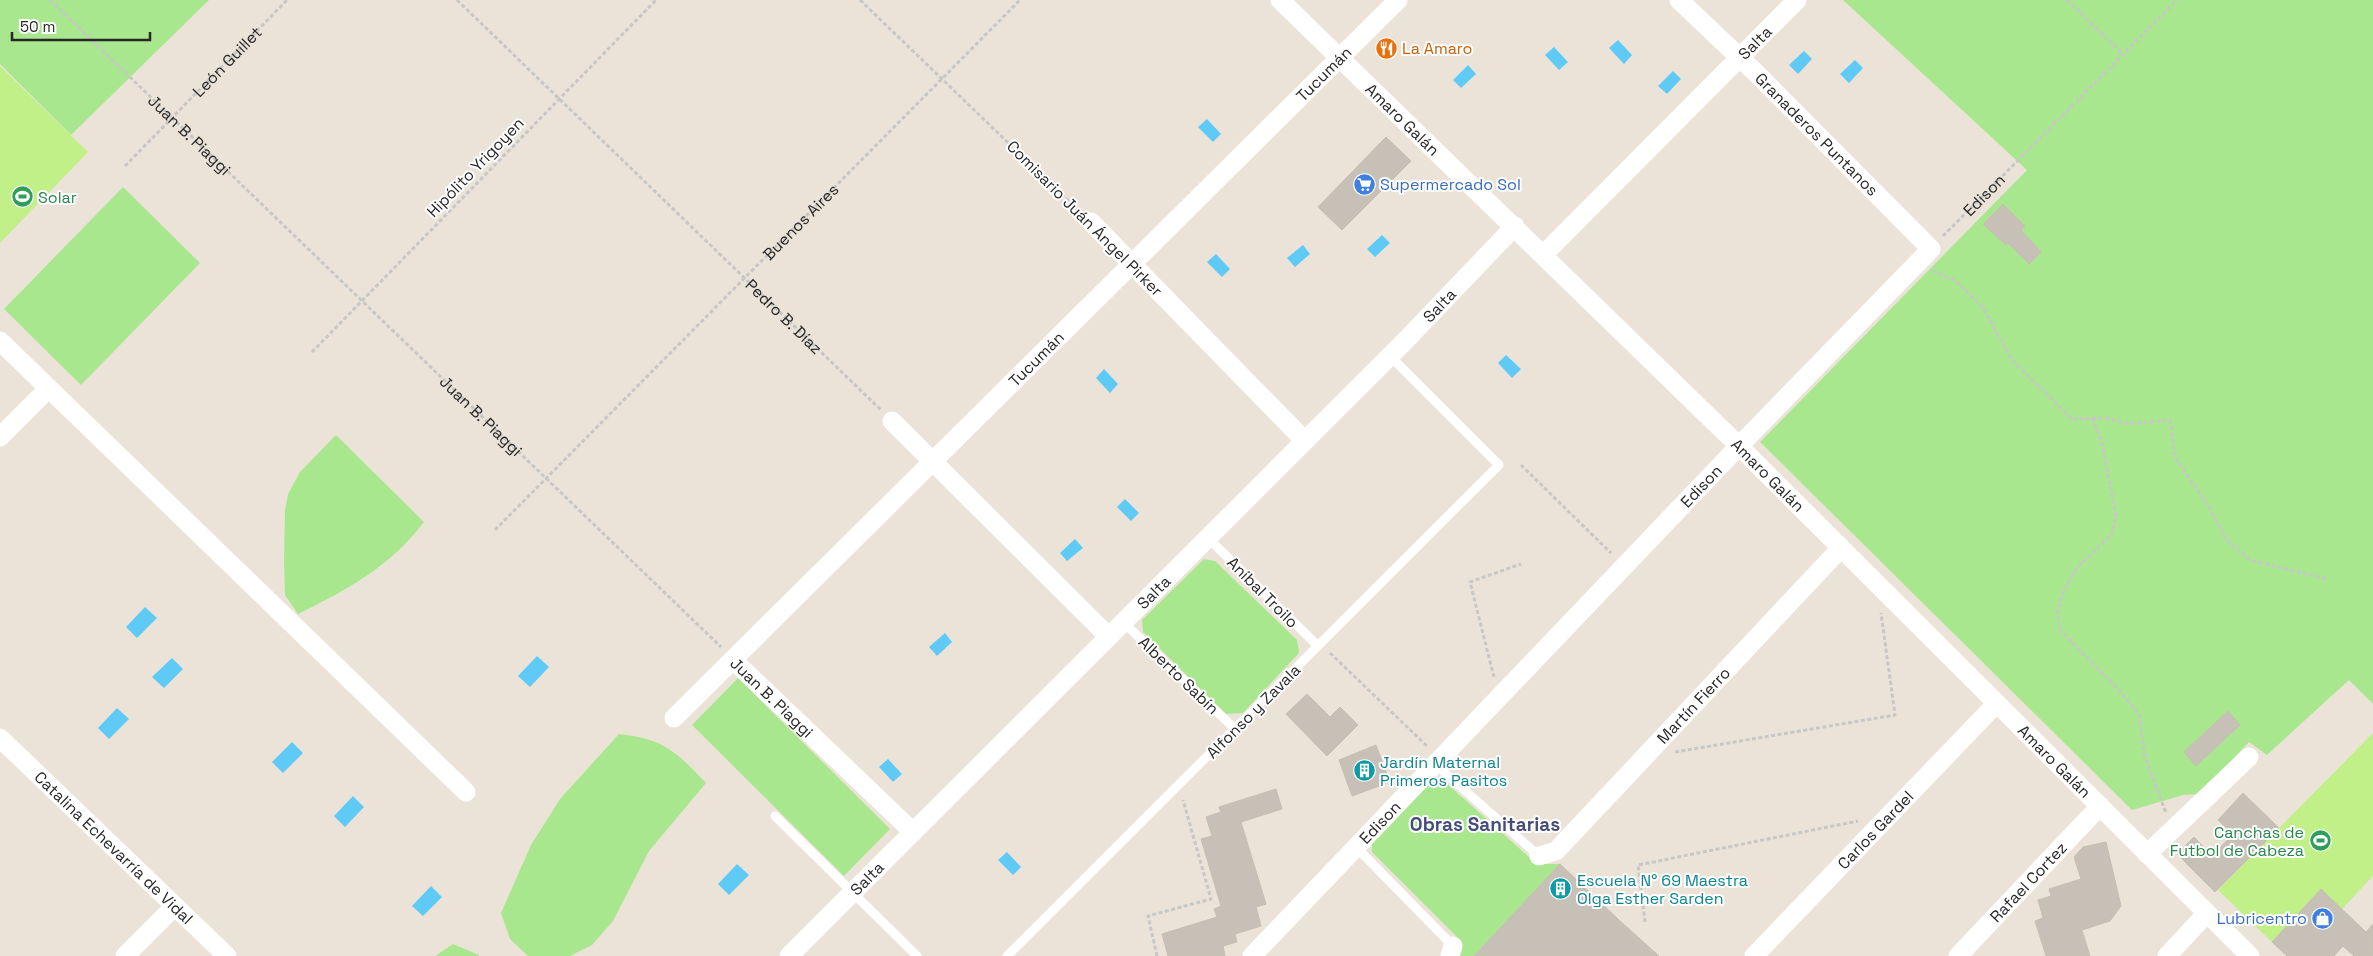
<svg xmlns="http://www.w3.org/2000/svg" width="2373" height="956" viewBox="0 0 2373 956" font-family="'Space Grotesk',sans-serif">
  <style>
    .green { fill: #a9e78e }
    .pitch { fill: #c1f088 }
    .water { fill: #60caf7 }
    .building { fill: #c6c0b7; stroke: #c6bfb1 }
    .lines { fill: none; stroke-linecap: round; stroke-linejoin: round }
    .path { stroke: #c7c7c7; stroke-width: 3; stroke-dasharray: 4 2.5; stroke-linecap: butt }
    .lane { stroke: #fff; stroke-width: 9 }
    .street { stroke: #fff; stroke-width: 19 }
    .labels { text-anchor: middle; stroke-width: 4; stroke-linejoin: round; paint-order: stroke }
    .street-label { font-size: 16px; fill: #272727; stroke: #fff }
    .food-label { font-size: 16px; fill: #c56008; stroke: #fff; text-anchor: start }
    .shop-label { font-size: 16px; fill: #366cbe; stroke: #fff; text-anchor: start }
    .leisure-label { font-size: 16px; fill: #27864d; stroke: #fff; text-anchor: start }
    .culture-label { font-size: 16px; fill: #0d838f; stroke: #fff; text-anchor: start }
    .quarter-label { font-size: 19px; font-weight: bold; fill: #454d7a; stroke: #fff }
  </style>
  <rect width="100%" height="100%" fill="#ebe3d7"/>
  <path class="green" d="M0 0H209L71 135 0 64Z
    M1843 0H2373V704L2349 680 2267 755 2249 742 2200 794 2183 795 2132 810 1760 442 2027 170Z
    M123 187 200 263 81 385 4 309Z
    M336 435 424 522C391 566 347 590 298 614L285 595 284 561 285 510 288 494 300 472Z
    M1204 559 1215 561 1297 640 1299 653 1243 713 1226 714 1143 632 1142 620Z
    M738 678 890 829 844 876 692 725Z
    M619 734C665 739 676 752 706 783L649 851 613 921 592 945 570 956H528L510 939 501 913 531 845 560 799Z
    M1443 780 1537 864H1560L1474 956H1459L1462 942 1372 852V843L1430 782Z
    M453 944 479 955V956H435Z"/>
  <path class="pitch" d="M0 66 88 152 0 243Z
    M2373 733V876L2342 909 2321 890 2272 942 2218 890Z"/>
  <path class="water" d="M1618 40 1632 55 1624 64 1609 48Z
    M1554 47 1568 62 1559 70 1545 55Z
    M1804 51 1812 59 1798 74 1789 65Z
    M1855 60 1863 68 1849 83 1840 74Z
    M1468 65 1476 74 1461 88 1453 80Z
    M1673 71 1681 79 1667 94 1658 86Z
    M1207 119 1221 134 1213 142 1198 127Z
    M1382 235 1390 243 1375 257 1367 249Z
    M1303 245 1310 254 1295 267 1287 258Z
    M1216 254 1230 269 1222 277 1207 262Z
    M1506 355 1521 369 1512 378 1498 363Z
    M1104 369 1118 384 1110 393 1096 378Z
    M1125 499 1139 513 1131 521 1117 507Z
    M1075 539 1083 548 1067 561 1060 553Z
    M145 607 157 618 137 638 126 627Z
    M945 633 952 642 937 656 929 647Z
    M537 656 549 667 530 687 518 676Z
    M172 658 183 669 164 688 152 677Z
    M117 708 129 719 109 739 98 728Z
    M292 742 303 753 283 773 272 762Z
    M888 759 902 774 893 782 879 767Z
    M353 796 364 807 345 827 334 816Z
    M1007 852 1021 867 1013 875 998 860Z
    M737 864 749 875 729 895 718 884Z
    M431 886 442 897 423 916 412 906Z"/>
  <path class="building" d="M1386 137 1411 161 1342 230 1318 207Z
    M2003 204 2025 226 2021 230 2041 252 2029 264 2008 243 2006 245 1983 224Z
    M1307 694 1330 717 1340 707 1358 725 1327 756 1286 714Z
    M2228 711 2240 725 2196 766 2184 752Z
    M1376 745 1390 782 1352 796 1339 760Z
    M1276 789 1282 809 1241 822 1266 904 1256 907 1261 926 1235 934 1237 942 1223 946 1225 956H1168L1162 934 1217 917 1214 909 1221 906 1201 839 1212 836 1206 817 1221 812 1219 807Z
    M2243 793 2279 828 2215 892 2177 854 2194 837 2212 856 2233 834 2218 820Z
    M2106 842 2121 906 2110 921 2082 930 2090 956H2046L2035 921 2043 918 2038 900 2051 896 2049 889 2081 879 2074 857 2083 847Z
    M1560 864 1619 920 1659 956H1474Z
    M2321 889 2366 932 2373 924V956H2354L2343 946 2334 956H2287L2272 942Z"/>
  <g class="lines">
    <g class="path">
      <path id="s1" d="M50 0 721 647"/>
      <path id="s2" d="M457 0 881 410"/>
      <path d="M860 0 1079 211"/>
      <path d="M2067 0 2123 54"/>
      <path id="s3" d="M125 166 287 0"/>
      <path id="s4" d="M1943 236 2177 0"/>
      <path d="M1933 271 1954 280 1982 306 2012 360 2072 419 2106 418 2128 424 2170 420 2175 457 2208 505 2226 539 2250 560 2327 579"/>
      <path d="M312 352 656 0"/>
      <path d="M2092 418 2101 439 2116 515 2112 534 2076 569 2063 592 2057 614 2061 631 2119 690 2139 714 2145 757 2166 813"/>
      <path d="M1521 465 1611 553"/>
      <path id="s5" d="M495 530 1020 0"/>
      <path d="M1330 653 1427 746"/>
      <path d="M1494 677 1470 582 1521 564"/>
      <path d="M1675 752 1895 715 1881 613"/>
      <path d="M1645 922 1638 865 1858 821"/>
      <path d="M1157 956 1148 916 1211 899 1183 800"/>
    </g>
    <path class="lane" d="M1208 538 1318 646
      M1123 622 1235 729
      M1436 765 1539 856
      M775 816 917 956
      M1356 847 1453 946
      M1007 956 1499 465 1390 356"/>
    <g class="street">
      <path id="s6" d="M1280 0 1739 446 2250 956"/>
      <path d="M1091 222 1305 441"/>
      <path id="s7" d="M1543 255 1797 0"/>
      <path d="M0 341 466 792"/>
      <path d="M892 421 1108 636"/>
      <path d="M0 437 48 389"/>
      <path id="s8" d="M733 660 912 831"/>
      <path id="s9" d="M674 718 1398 0"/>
      <path id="s10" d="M0 738 227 956"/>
      <path d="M2147 854 2249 757"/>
      <path id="s11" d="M1539 856 1556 851 1841 548"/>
      <path d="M125 956 175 906"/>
      <path id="s12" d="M789 956 1405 341 1515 226"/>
      <path id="s13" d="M1252 956 1739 446 1931 249 1755 72 1679 0"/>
      <path d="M1450 956 1453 946"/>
      <path id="s14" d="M1754 956 1996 704"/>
      <path id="s15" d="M1958 956 2100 806"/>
      <path d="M2167 956 2207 913"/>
    </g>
  </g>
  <defs>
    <symbol id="restaurant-disc" viewBox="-11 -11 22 22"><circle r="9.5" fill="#e8710a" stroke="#fff"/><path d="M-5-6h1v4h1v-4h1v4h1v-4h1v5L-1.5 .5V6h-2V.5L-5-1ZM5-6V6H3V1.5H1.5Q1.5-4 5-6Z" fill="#fff"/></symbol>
    <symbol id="supermarket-disc" viewBox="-11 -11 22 22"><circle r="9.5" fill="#3f7fe0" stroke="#fff"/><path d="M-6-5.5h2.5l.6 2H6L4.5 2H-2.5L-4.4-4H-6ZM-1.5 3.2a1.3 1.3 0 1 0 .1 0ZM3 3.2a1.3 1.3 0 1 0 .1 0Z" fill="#fff"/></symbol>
    <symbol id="stadium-disc" viewBox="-11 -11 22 22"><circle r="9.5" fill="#2e9e5b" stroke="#fff"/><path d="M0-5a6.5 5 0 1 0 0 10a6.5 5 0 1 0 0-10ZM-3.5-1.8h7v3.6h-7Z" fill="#fff"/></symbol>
    <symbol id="building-disc" viewBox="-11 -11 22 22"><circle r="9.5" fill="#0f9aa8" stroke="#fff"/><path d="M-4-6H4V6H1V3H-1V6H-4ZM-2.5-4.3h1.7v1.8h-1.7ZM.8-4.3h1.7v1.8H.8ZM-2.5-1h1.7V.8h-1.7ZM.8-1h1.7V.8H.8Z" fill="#fff"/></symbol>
    <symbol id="shop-disc" viewBox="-11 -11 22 22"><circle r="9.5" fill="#3f7fe0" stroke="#fff"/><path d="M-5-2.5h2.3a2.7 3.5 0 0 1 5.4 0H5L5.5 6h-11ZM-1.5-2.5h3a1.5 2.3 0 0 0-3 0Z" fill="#fff"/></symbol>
  </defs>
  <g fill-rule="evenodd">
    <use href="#restaurant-disc" x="1374" y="36" width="25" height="25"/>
    <use href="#supermarket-disc" x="1352" y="172" width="25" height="25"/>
    <use href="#stadium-disc" x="10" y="184" width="25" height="25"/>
    <use href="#building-disc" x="1352" y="758" width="25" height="25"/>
    <use href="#stadium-disc" x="2308" y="828" width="25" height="25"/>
    <use href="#building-disc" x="1548" y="876" width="25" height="25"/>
    <use href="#shop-disc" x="2310" y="906" width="25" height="25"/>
  </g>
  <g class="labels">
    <g class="street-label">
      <text dy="6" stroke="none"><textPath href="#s7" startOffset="300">Salta</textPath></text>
      <text dy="6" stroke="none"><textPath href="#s3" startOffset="146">León Guillet</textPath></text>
      <text dy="6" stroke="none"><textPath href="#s9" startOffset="915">Tucumán</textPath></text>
      <text dy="6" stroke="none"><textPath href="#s6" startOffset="171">Amaro Galán</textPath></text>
      <text dy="6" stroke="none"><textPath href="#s1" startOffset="194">Juan B. Piaggi</textPath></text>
      <text transform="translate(1817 134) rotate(45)" y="6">Granaderos Puntanos</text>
      <text transform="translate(475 167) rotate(-46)" y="6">Hipólito Yrigoyen</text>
      <text dy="6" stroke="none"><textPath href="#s4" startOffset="58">Edison</textPath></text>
      <text transform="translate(1085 218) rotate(45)" y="6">Comisario Juán Ángel Pirker</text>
      <text dy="6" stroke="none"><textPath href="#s5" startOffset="434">Buenos Aires</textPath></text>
      <text dy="6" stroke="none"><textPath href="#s12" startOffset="920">Salta</textPath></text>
      <text dy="6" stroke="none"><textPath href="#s2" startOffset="455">Pedro B. Díaz</textPath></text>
      <text dy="6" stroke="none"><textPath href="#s9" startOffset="510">Tucumán</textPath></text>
      <text dy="6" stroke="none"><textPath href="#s1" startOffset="599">Juan B. Piaggi</textPath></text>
      <text dy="6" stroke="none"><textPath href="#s6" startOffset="681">Amaro Galán</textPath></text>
      <text dy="6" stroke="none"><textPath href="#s13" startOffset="650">Edison</textPath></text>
      <text dy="6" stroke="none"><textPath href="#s12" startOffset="515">Salta</textPath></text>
      <text transform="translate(1263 592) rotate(45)" y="6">Aníbal Troilo</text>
      <text transform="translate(1179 675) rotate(44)" y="6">Alberto Sabín</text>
      <text dy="6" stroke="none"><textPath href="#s8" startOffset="54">Juan B. Piaggi</textPath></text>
      <text dy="6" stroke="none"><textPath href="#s11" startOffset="218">Martín Fierro</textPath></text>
      <text transform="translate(1253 711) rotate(-45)" y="6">Alfonso y Zavala</text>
      <text dy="6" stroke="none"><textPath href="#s6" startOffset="1086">Amaro Galán</textPath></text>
      <text dy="6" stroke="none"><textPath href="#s13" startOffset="185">Edison</textPath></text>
      <text dy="6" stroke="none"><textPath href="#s14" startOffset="175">Carlos Gardel</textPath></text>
      <text dy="6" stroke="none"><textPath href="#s10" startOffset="158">Catalina Echevarría de Vidal</textPath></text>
      <text dy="6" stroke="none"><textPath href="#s12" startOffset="110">Salta</textPath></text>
      <text dy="6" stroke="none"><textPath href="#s15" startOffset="102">Rafael Cortez</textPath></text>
    </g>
    <g class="food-label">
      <text x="1402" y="54">La Amaro</text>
    </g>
    <g class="shop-label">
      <text x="1380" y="190">Supermercado Sol</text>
      <text x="2307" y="924" text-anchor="end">Lubricentro</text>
    </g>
    <g class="leisure-label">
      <text x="38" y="203">Solar</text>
      <text x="2304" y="838" text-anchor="end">Canchas de<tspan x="2304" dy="18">Futbol de Cabeza</tspan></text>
    </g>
    <g class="culture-label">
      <text x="1380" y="768">Jardín Maternal<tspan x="1380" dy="18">Primeros Pasitos</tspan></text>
      <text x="1577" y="886">Escuela N° 69 Maestra<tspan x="1577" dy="18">Olga Esther Sarden</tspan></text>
    </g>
    <g class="quarter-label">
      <text x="1485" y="831">Obras Sanitarias</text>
    </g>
  </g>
  <path d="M12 32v8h138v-8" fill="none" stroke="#272727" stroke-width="2.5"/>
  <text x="20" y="32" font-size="15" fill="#272727" stroke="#ffffff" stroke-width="4" paint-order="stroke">50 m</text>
</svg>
